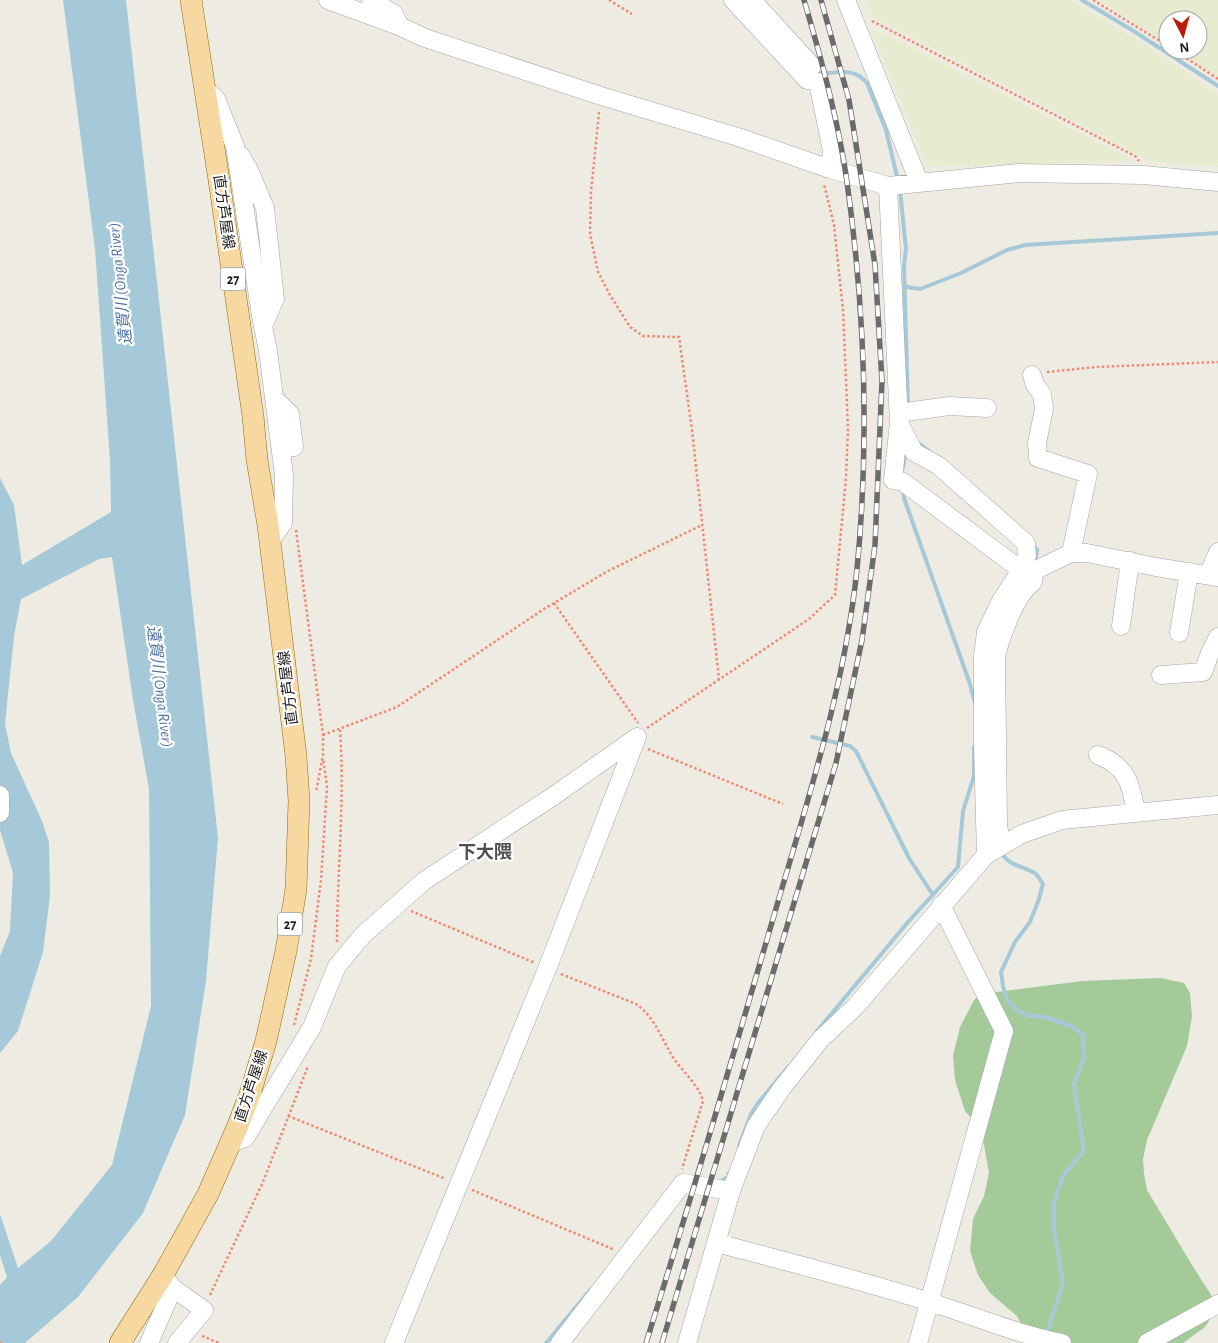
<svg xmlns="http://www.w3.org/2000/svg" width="1218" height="1343" viewBox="0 0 1218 1343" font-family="'Alegreya Sans','Noto Sans JP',sans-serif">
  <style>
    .farmland { fill: #e7ebcf }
    .forest { fill: #a4ca9a }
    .water { fill: #a6c9d9 }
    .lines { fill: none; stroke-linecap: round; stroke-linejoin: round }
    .stream { stroke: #a6c9d9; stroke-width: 4 }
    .minor-casing { stroke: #a4a4a4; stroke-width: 19 }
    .major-casing { stroke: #8d6c09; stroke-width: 22 }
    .path { stroke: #f18971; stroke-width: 2.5; stroke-dasharray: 2.5 2.5; stroke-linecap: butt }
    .minor { stroke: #fff; stroke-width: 18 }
    .major { stroke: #f6d8a0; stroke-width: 21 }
    .rail-casing { stroke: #6b6b6b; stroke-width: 5.5 }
    .rail { stroke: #fff; stroke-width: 4; stroke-dasharray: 11; stroke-linecap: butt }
    .labels { text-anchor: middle; stroke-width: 4.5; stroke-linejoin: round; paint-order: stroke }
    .shield { fill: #fff; stroke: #616161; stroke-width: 1 }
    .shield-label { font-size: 14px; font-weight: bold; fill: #1d1d1d }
    .street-label { font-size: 15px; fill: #1d1d1d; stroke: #fff }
    .water-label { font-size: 16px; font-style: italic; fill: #4f74a6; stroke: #fff }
    .quarter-label { font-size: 18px; font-weight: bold; fill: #505050; stroke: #fff }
  </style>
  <rect width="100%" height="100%" fill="#eeebe3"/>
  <path class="farmland" d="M866 0H1069L1146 45 1218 94V167L1152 162 873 17Z
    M1099 0H1218V77L1176 50H1198V20H1168V45Z
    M870 27 1127 157V161L927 167Z"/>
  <path class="forest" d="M1160 978 1184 983 1190 993 1192 1016 1187 1046 1147 1140 1143 1159 1144 1174 1147 1190 1192 1265 1215 1301 1216 1310 1205 1327 1183 1343H1028L1026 1334 1017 1316 990 1293 978 1275 970 1251 973 1219 984 1196 989 1173 981 1129 965 1111 955 1080 953 1056 960 1027 974 1000 981 994 1082 981Z"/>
  <path class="water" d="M63 0H126L218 838 206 981 185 1115 143 1213 78 1297 25 1343H0V1285L7 1277 0 1255V1214L18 1268 51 1241 112 1165 151 1006 149 789 133 700 112 557 99 559 21 599 14 636 5 724 11 753 42 821 49 842 50 896 43 952 18 1031 0 1053V956L10 931 13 873 0 830V478L14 505 22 565 111 512 110 460 95 249Z"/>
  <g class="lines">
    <path class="stream" d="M1082 0 1132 30 1218 86
      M816 73C835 75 852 65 867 83L886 130 898 181
      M900 190 906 249 904 266 908 407
      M906 287 920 289 961 273 1007 250 1025 245 1218 233
      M916 441 930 452
      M903 468 906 450
      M903 490 904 498 970 684 975 703
      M1033 545 1037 550 1035 564
      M812 737 850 746 856 751 909 858 933 895
      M1001 852C1009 867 1025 866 1036 874 1038 876 1041 881 1043 884L1039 899 1030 922 1015 942 1001 972 1003 986 1007 1000 1017 1010 1029 1016 1045 1017 1071 1026 1083 1035 1084 1058 1074 1085 1083 1144V1152L1063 1176 1054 1203V1229L1063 1283 1046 1335
      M817 1031 908 922 958 867 963 811 974 776V747
      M739 1146 751 1114 758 1103 789 1066
      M718 1183 728 1177 729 1173
      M546 1343 591 1289"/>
    <defs>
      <path id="minor" d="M328 0 399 26 425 38 601 96 738 137 830 169 888 186 1019 173 1144 175 1218 182
        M371 0 394 14 398 23
        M733 0 807 80 818 82 832 151 830 169
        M752 0 812 66
        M846 0 919 182
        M205 89 216 99 235 146 261 316 268 351 284 475 283 523 270 541
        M240 155 249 170 265 208 275 299 263 326
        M888 186 899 423 893 480 903 482 1021 570 1027 556 1026 543 939 466 914 452 899 423
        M1032 375 1035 385 1042 394 1044 409 1037 443 1038 458 1088 474 1071 553
        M275 399 290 414 294 447 281 448
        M899 413 949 406 987 408
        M1208 575 1218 552
        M1121 626 1130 561
        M1179 633 1189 572
        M1161 675 1203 672 1210 653 1218 637
        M1098 755C1127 766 1131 784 1136 812
        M0 795V813
        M1002 845 998 826 996 655C1002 634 1015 595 1033 582L1034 571
        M986 855 983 745V656L986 632 1001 601 1021 570 1034 571 1071 553H1087L1156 567 1218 577
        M231 1143 245 1138 312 1027 337 966 363 935 424 881 555 795 637 737
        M717 1243C788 1262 860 1280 930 1302 974 1316 1017 1334 1062 1343
        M163 1275 173 1288 204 1310 177 1343
        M149 1343 173 1288
        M394 1343 547 969 637 737
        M560 1343 683 1183 731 1191
        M687 1343 731 1191 756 1126 782 1088 820 1040 855 1007 986 855 1022 834 1062 820 1218 805
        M918 1343 1004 1031 941 905
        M1147 1343 1218 1304"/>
      <path id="major" d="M120 1343 163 1275 208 1194 237 1128 250 1094 266 1041 286 951 296 889 299 801 296 756 268 525 257 460 253 416 219 180 191 0"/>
    </defs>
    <use href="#minor" class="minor-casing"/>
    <use href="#major" class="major-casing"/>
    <path class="path" d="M609 0 632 14
      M1093 0 1168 46
      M872 21 1135 156 1139 161
      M1174 50 1218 79
      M599 112 591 192 590 234 598 272 610 295 630 327 643 336 679 337 692 430 719 679
      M1047 372 1096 367 1218 362
      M296 530 323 735V755L316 792
      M554 603 638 723
      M647 728 809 619 835 595 846 478 848 429 843 310 834 225 824 184
      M323 735 397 707 544 609 608 571 702 525
      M648 749 783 804
      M411 911 535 963
      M337 942C337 872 345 801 340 730
      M561 974 636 1004C655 1017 662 1040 674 1059 684 1073 698 1084 703 1101L682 1169
      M294 1025 311 959 321 880 327 786 323 759
      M288 1116 446 1179
      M472 1190 615 1250
      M210 1295 263 1182 308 1066
      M202 1336 219 1343
      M0 1342 1 1343"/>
    <use href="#minor" class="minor"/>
    <use href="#major" class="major"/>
    <defs>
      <path id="rail" d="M646 1343C691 1200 733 1056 775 912 808 799 845 686 857 569 870 436 865 307 846 175 837 116 821 58 804 0
        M662 1343 836 763 862 640 875 545 882 381 875 265 849 100 821 0"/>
    </defs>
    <use href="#rail" class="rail-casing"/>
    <use href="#rail" class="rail"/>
  </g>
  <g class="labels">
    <g class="shield">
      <rect x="220.5" y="267.5" width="25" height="23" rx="4"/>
      <rect x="277.5" y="912.5" width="25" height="23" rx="4"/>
    </g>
    <g class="shield-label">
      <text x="233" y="284">27</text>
      <text x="290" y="929">27</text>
    </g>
    <g class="street-label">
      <text transform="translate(224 212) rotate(82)" y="5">直方芦屋線</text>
      <text transform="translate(288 688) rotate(-97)" y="5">直方芦屋線</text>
      <text transform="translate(251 1086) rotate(-72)" y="5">直方芦屋線</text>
    </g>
    <g class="water-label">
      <text transform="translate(119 284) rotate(-96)" y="6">遠賀川 (Onga River)</text>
      <text transform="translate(161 686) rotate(83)" y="6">遠賀川 (Onga River)</text>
    </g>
    <g class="quarter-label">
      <text x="485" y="858">下大隈</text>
    </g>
  </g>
  <g transform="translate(1183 35) rotate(174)"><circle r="24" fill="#ffffff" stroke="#a5a5a5"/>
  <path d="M0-4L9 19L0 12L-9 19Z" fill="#be1b0c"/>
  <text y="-8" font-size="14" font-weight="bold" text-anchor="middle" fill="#1d1d1d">N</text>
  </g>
</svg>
